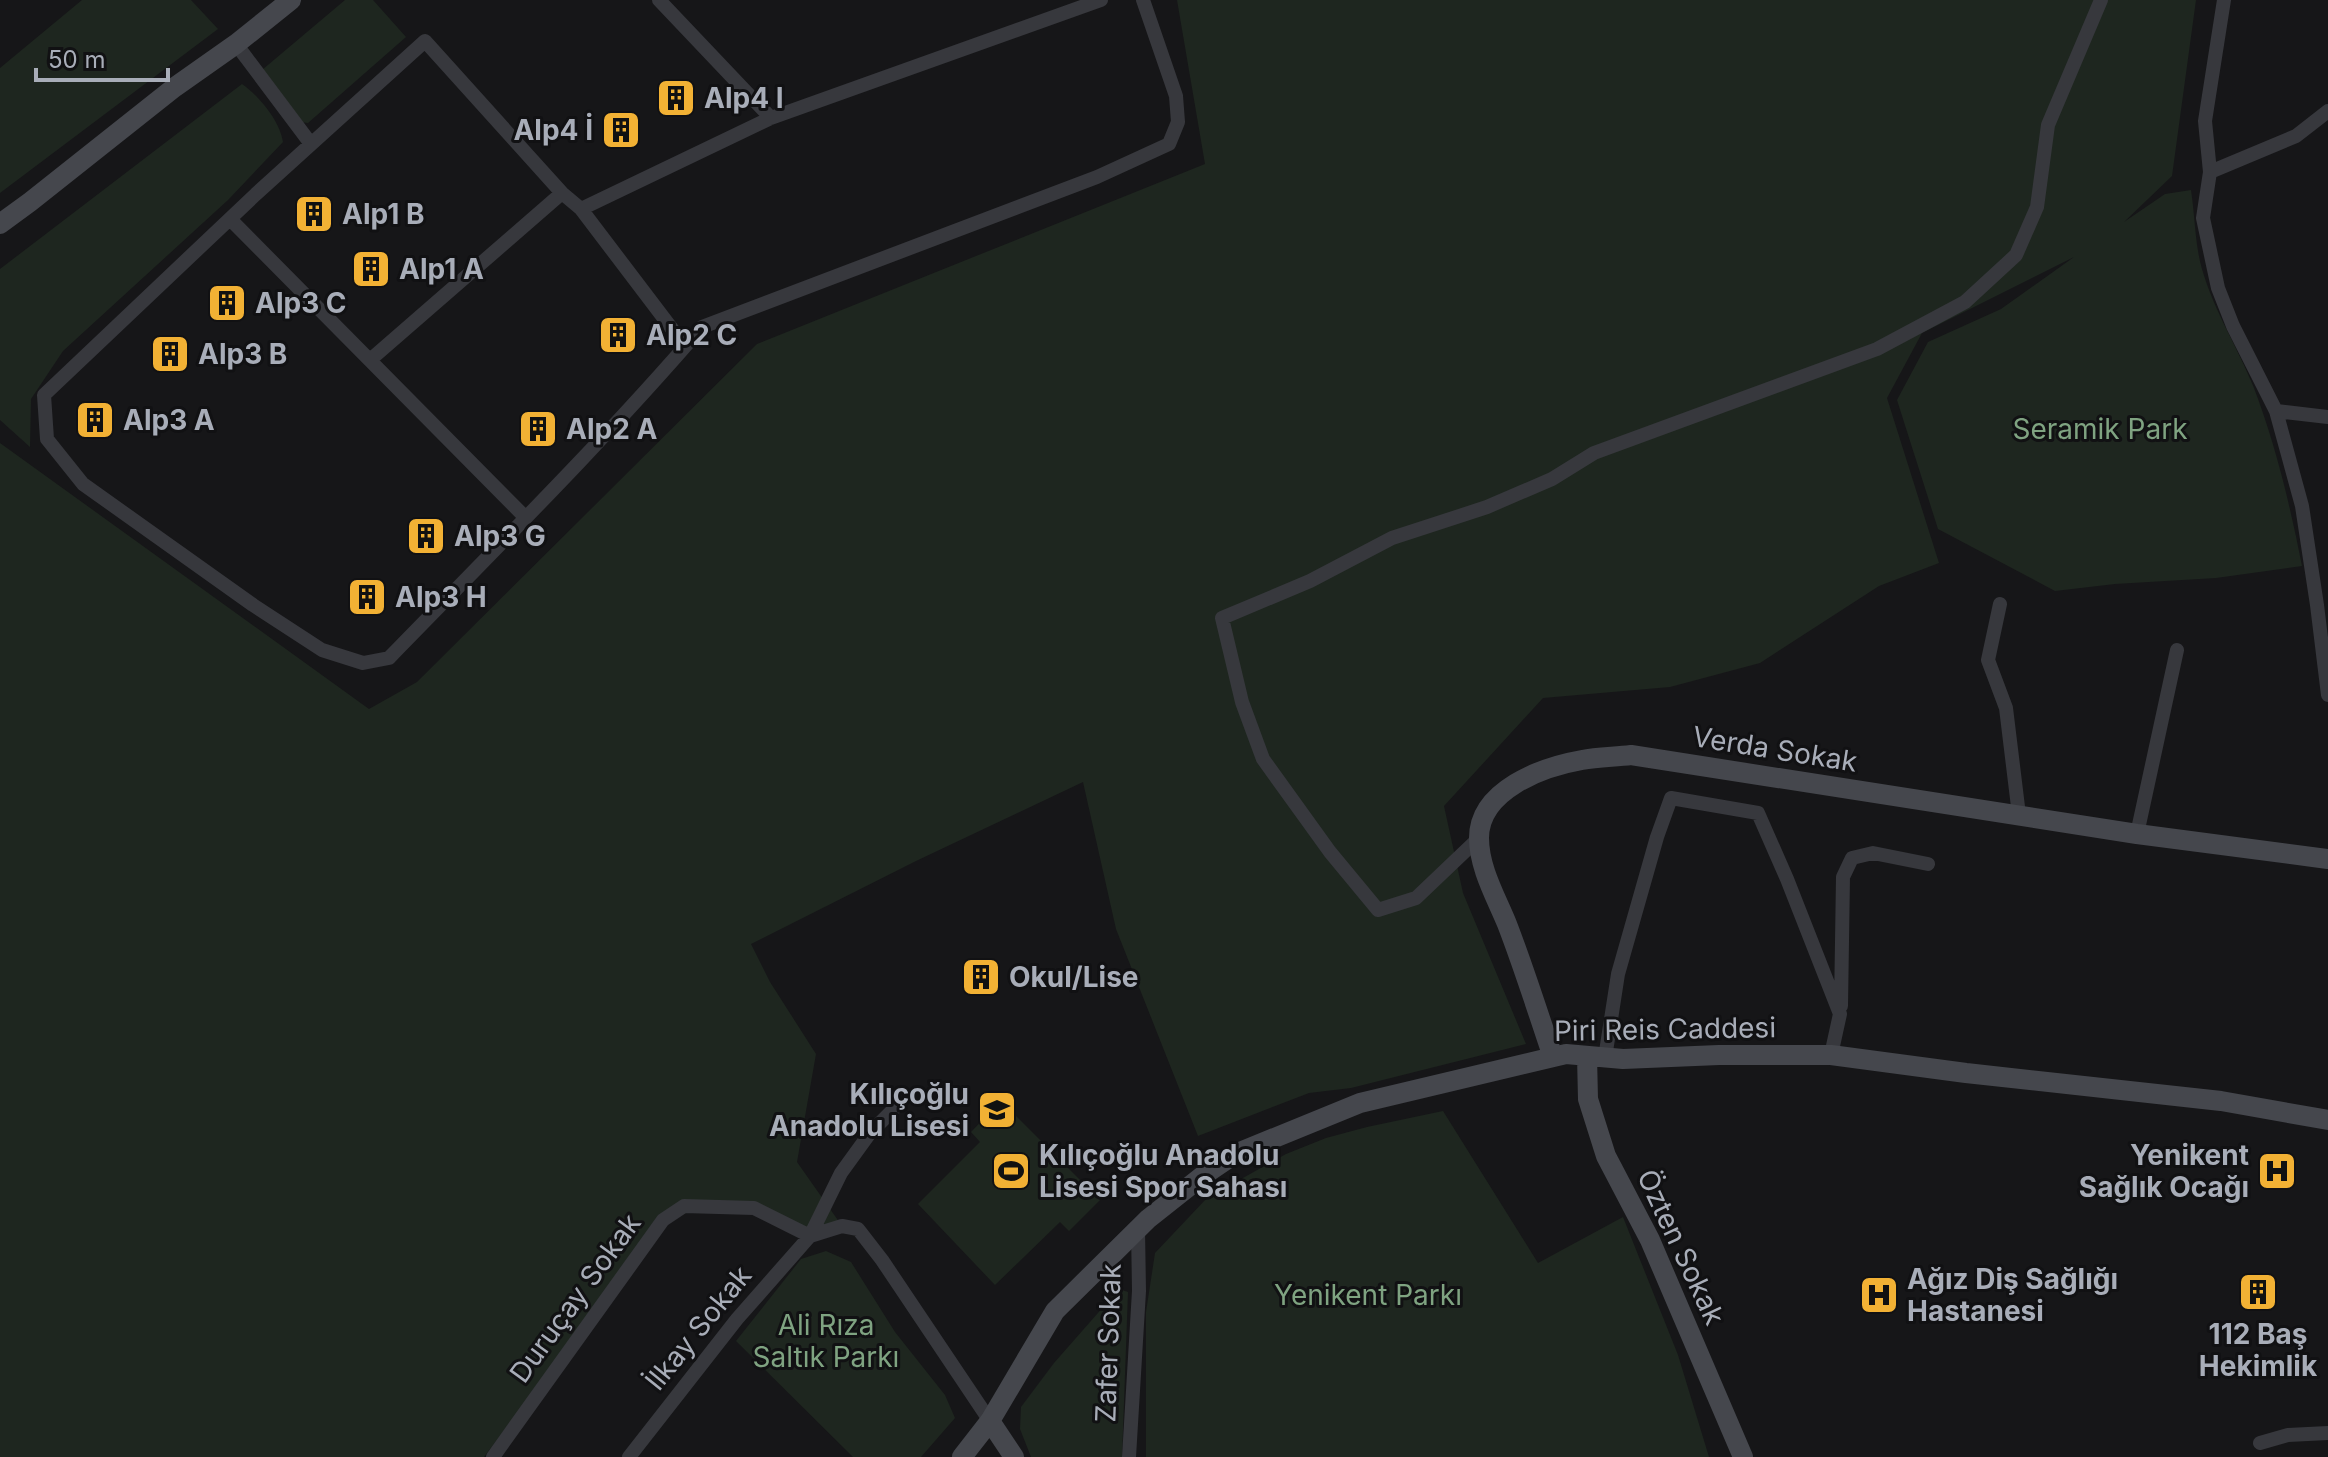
<svg xmlns="http://www.w3.org/2000/svg" width="2328" height="1457" viewBox="0 0 2328 1457" font-family="Inter,sans-serif">
  <style>
    .green { fill: #1e261f }
    .lines { fill: none; stroke-linecap: round; stroke-linejoin: round }
    .street { stroke: #37383d; stroke-width: 14 }
    .secondary { stroke: #45474d; stroke-width: 20 }
    .labels { text-anchor: middle; stroke-width: 6; stroke-linejoin: round; paint-order: stroke }
    .poi-label { font-size: 28px; font-weight: bold; fill: #a8adb8; stroke: #111113; text-anchor: start }
    .park-label { font-size: 28px; fill: #7fa381; stroke: #111113 }
    .street-label { font-size: 28px; fill: #a8adb8; stroke: #111113 }
  </style>
  <rect width="100%" height="100%" fill="#161618"/>
  <path class="green" d="M82 0H191L218 29 0 193V68Z
    M345 0H373L406 37 308 123 300 122 262 70Z
    M1177 0H2196L2172 176 2124 222 2165 194 2191 190C2195 216 2195 245 2202 269 2214 311 2238 348 2254 388 2276 446 2290 505 2302 566L2216 578 2115 584 2055 591 1938 529 1897 400 1928 342 2001 309 2074 257 1922 333 1887 398 1939 563 1879 586 1760 663 1670 687 1543 698 1444 806 1463 893 1526 1044 1351 1088 1309 1093 1198 1136 1116 929 1083 782 916 861 751 944 770 982 816 1054 797 1162 842 1226 810 1236 754 1208 710 1206 663 1220 484 1457H0V443L369 709 417 682 757 344 1205 164Z
    M242 84C259 96 280 121 283 142L228 200 63 351 31 399 30 447 0 420V269Z
    M1001 1101 1100 1200 1069 1231 1060 1222 995 1285 918 1204 980 1142 971 1132Z
    M1443 1111 1538 1263 1623 1217 1678 1355 1709 1457H1146V1312L1155 1253 1207 1198 1286 1154 1326 1138 1367 1127Z
    M826 1251 851 1262 895 1332 945 1395 955 1418 921 1457H853L736 1341 801 1259Z
    M1119 1289 1128 1292 1122 1457H1031L1020 1429 1021 1407 1054 1363Z"/>
  <g class="lines">
    <path class="street" d="M659 0 771 118
      M2224 0 2205 121 2210 172 2203 218 2218 288 2233 326 2276 411 2302 506 2317 605 2328 695
      M236 44 311 144
      M2210 172 2296 136 2328 111
      M581 209 771 118 1101 0
      M230 219 525 517
      M685 346 581 209 562 193 425 41 256 194 44 395 47 439 83 484 253 605 322 650 363 663 389 658C495 549 603 442 702 327L1097 177 1169 144 1178 122 1176 96 1143 0
      M370 360 562 193
      M2276 411 2328 417
      M2000 604 1988 660 2006 708 2019 815
      M2137 834 2177 650
      M1479 838 1416 898 1378 910 1330 852 1263 759 1242 702 1222 618 1310 581 1392 538 1487 507 1552 479 1594 453 1877 349 1965 302 2016 255 2037 207 2048 125 2101 0
      M1841 1006 1843 877 1852 858 1873 853 1928 864
      M1605 1058 1618 974 1657 837 1671 798 1758 813 1787 879 1840 1014 1831 1055
      M2260 1443 2288 1435 2328 1433
      M493 1457 663 1220 684 1206 754 1208 810 1236 841 1173 870 1133 893 1110
      M629 1457 737 1319 810 1236 842 1226 858 1229 882 1260 990 1421
      M1129 1457 1139 1291 1138 1230"/>
    <path class="secondary" d="M0 224 30 202 175 87 236 44 291 0
      M1587 1056 1588 1099 1606 1156 1650 1240 1743 1457
      M1553 1057C1538 1013 1524 968 1507 924 1496 897 1479 868 1479 838 1479 790 1542 767 1582 760 1598 757 1615 757 1631 755L2137 834 2328 859
      M990 1421 1014 1457
      M962 1457 990 1421 1055 1311 1148 1219 1201 1177 1235 1154 1360 1103 1566 1054 1623 1059 1719 1055H1831L1966 1073 2221 1101 2328 1120"/>
  </g>
  <defs>
    <symbol id="building-square" viewBox="-11 -11 22 22"><rect x="-9" y="-9" width="18" height="18" rx="4" fill="#f2b134" stroke="#111113"/><path d="M-4-6H4V6H1V3H-1V6H-4ZM-2.5-4.3h1.7v1.8h-1.7ZM.8-4.3h1.7v1.8H.8ZM-2.5-1h1.7V.8h-1.7ZM.8-1h1.7V.8H.8Z" fill="#111"/></symbol>
    <symbol id="school-square" viewBox="-11 -11 22 22"><rect x="-9" y="-9" width="18" height="18" rx="4" fill="#f2b134" stroke="#111113"/><path d="M0-5L7-2L0 1L-7-2ZM-4 1L0 2.5L4 1V4Q0 6-4 4Z" fill="#111"/></symbol>
    <symbol id="stadium-square" viewBox="-11 -11 22 22"><rect x="-9" y="-9" width="18" height="18" rx="4" fill="#f2b134" stroke="#111113"/><path d="M0-5a6.5 5 0 1 0 0 10a6.5 5 0 1 0 0-10ZM-3.5-1.8h7v3.6h-7Z" fill="#111"/></symbol>
    <symbol id="hospital-square" viewBox="-11 -11 22 22"><rect x="-9" y="-9" width="18" height="18" rx="4" fill="#f2b134" stroke="#111113"/><path d="M-5-5h3v3.5h4V-5h3V5h-3V1.5h-4V5h-3Z" fill="#111"/></symbol>
  </defs>
  <g fill-rule="evenodd">
    <use href="#building-square" x="654" y="76" width="44" height="44"/>
    <use href="#building-square" x="599" y="108" width="44" height="44"/>
    <use href="#building-square" x="292" y="192" width="44" height="44"/>
    <use href="#building-square" x="349" y="247" width="44" height="44"/>
    <use href="#building-square" x="205" y="281" width="44" height="44"/>
    <use href="#building-square" x="596" y="313" width="44" height="44"/>
    <use href="#building-square" x="148" y="332" width="44" height="44"/>
    <use href="#building-square" x="73" y="398" width="44" height="44"/>
    <use href="#building-square" x="516" y="407" width="44" height="44"/>
    <use href="#building-square" x="404" y="514" width="44" height="44"/>
    <use href="#building-square" x="345" y="575" width="44" height="44"/>
    <use href="#building-square" x="959" y="955" width="44" height="44"/>
    <use href="#school-square" x="975" y="1088" width="44" height="44"/>
    <use href="#stadium-square" x="989" y="1149" width="44" height="44"/>
    <use href="#hospital-square" x="2255" y="1149" width="44" height="44"/>
    <use href="#building-square" x="2236" y="1270" width="44" height="44"/>
    <use href="#hospital-square" x="1857" y="1273" width="44" height="44"/>
  </g>
  <g class="labels">
    <g class="poi-label">
      <text x="704" y="108">Alp4 I</text>
      <text x="593" y="140" text-anchor="end">Alp4 İ</text>
      <text x="342" y="224">Alp1 B</text>
      <text x="399" y="279">Alp1 A</text>
      <text x="255" y="313">Alp3 C</text>
      <text x="646" y="345">Alp2 C</text>
      <text x="198" y="364">Alp3 B</text>
      <text x="123" y="430">Alp3 A</text>
      <text x="566" y="439">Alp2 A</text>
      <text x="454" y="546">Alp3 G</text>
      <text x="395" y="607">Alp3 H</text>
      <text x="1009" y="987">Okul/Lise</text>
      <text x="969" y="1104" text-anchor="end">Kılıçoğlu<tspan x="969" dy="32">Anadolu Lisesi</tspan></text>
      <text x="1039" y="1165">Kılıçoğlu Anadolu<tspan x="1039" dy="32">Lisesi Spor Sahası</tspan></text>
      <text x="2249" y="1165" text-anchor="end">Yenikent<tspan x="2249" dy="32">Sağlık Ocağı</tspan></text>
      <text x="1907" y="1289">Ağız Diş Sağlığı<tspan x="1907" dy="32">Hastanesi</tspan></text>
      <text x="2258" y="1344" text-anchor="middle">112 Baş<tspan x="2258" dy="32">Hekimlik</tspan></text>
    </g>
    <g class="park-label">
      <text x="2100" y="439">Seramik Park</text>
      <text x="1368" y="1305">Yenikent Parkı</text>
      <text x="826" y="1335">Ali Rıza<tspan x="826" dy="32">Saltık Parkı</tspan></text>
    </g>
    <g class="street-label">
      <text transform="translate(1775 749) rotate(9)" y="10">Verda Sokak</text>
      <text transform="translate(1665 1029) rotate(-1)" y="10">Piri Reis Caddesi</text>
      <text transform="translate(1681 1247) rotate(65)" y="10">Özten Sokak</text>
      <text transform="translate(575 1298) rotate(-54)" y="10">Duruçay Sokak</text>
      <text transform="translate(698 1328) rotate(-51)" y="10">İlkay Sokak</text>
      <text transform="translate(1108 1343) rotate(-88)" y="10">Zafer Sokak</text>
    </g>
  </g>
  <path d="M36 68v12h132v-12" fill="none" stroke="#a8adb8" stroke-width="4"/>
  <text x="48" y="68" font-size="24" fill="#a8adb8" stroke="#111113" stroke-width="6" paint-order="stroke">50 m</text>
</svg>
